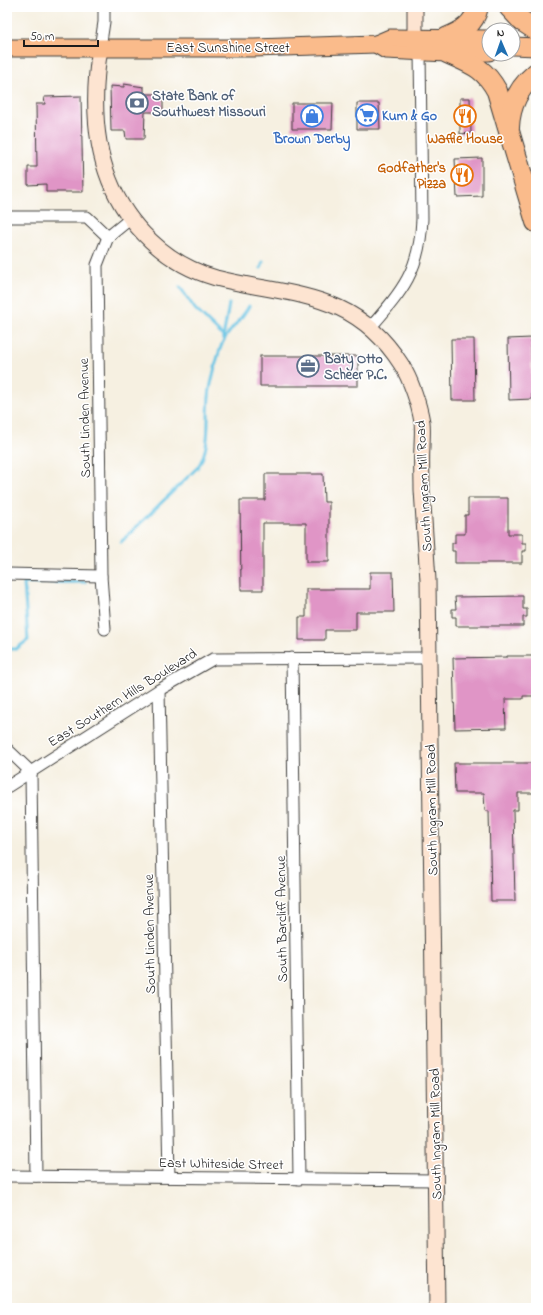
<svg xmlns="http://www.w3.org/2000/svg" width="543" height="1315" font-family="'Indie Flower',sans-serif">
<rect width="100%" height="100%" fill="#fff"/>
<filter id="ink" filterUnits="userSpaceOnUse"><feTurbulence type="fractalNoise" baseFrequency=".025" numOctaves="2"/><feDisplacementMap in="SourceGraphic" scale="8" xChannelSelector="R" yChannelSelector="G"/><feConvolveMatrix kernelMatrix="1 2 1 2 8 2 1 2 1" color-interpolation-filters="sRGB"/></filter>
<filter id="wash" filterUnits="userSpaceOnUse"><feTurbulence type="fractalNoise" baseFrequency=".012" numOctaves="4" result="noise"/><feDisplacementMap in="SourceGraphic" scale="16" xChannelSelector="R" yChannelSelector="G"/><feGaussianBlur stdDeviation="0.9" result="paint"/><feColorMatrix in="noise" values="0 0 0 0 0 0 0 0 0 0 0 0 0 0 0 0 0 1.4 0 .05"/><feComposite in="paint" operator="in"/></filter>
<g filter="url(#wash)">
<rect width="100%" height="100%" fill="#f6f0e1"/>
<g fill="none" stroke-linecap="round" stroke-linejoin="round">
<!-- stream -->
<g stroke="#65c3e3" stroke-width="3">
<path d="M261,268l2,-6"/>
<path d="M180,287l15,22 29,28"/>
<path d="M223,338l6,-34"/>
<path d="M121,542l77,-75c16,-26 6,-54 13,-83 3,-12 7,-34 13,-44 7,-12 18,-21 25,-34"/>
<path d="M7,649h9l12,-9 -4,-57 61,-1"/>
</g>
</g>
<g id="blocks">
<!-- building -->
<g fill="#e095c6">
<path d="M124,84l20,3v7h19v18h-18l-1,27h-18l-1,-8h-14l-1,-45 14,1z"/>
<path d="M81,96l2,96h-37v-8l-18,1v-18h9l-1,-63h9l-1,-7z"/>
<path d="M460,98h10l1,35 -11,1z"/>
<path d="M292,103h41l-1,26h-40z"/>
<path d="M357,103h22l1,26h-23z"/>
<path d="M482,158v38l-25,1 -2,-38z"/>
<path d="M531,338l1,61 -23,1 -1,-61z"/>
<path d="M451,339h23l1,61h-23z"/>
<rect x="260" y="356" width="98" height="30"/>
<path d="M265,474h58l1,28h5v60h-23v-39h-43v67h-22l-1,-90h25z"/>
<path d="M468,498h40v36h14v9h4v8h-4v12h-67v-12h-3v-8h3v-9h10v-19h3z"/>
<path d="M370,572h23l1,40h-38v18h-31v10h-26v-23h7v-28h64z"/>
<path d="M523,596v13h4v8h-4v9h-67v-9h-4v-8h4l-1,-12z"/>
<path d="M507,656h29v40h-13v3h-18l1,29 -51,1 -2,-71 54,-1z"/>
<path d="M454,763h82v30h-18v17h-5l2,91h-24l-2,-90h-4l-1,-18h-29z"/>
</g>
</g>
</g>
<g filter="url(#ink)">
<use href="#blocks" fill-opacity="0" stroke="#3d3c3a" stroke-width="1"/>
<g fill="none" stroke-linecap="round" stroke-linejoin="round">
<!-- street casing -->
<g stroke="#3d3c3a" stroke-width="13">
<g id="street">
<path d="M100,48l4,-26v-15"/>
<path d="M7,217h80l21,20"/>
<path d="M370,328c32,-37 50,-57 52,-109l-2,-167"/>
<path d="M7,574l94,2"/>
<path d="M105,629l-4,-53 -4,-311 11,-28 22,-18"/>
<path d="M292,658l7,521"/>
<path d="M159,690l10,487"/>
<path d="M7,749l24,23 5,404"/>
<path d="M7,787l152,-97 54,-31 216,-1"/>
<path d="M7,1176l428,4"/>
</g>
</g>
<!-- secondary casing -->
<g stroke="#3d3c3a" stroke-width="17">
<g id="secondary">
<path d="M415,7v31"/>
<path d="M100,48c-11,70 -4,142 51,193 18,17 40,30 65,37 75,19 137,11 185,86 10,16 18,40 21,58 1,8 0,17 0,25 -1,14 0,29 0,43 2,30 4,60 6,90l9,728"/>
</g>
</g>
<!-- primary casing -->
<g stroke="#3d3c3a" stroke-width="19">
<g id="primary">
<path d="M376,44l10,6 61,3 42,-1"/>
<path d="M513,46l23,1"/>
<path d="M7,48h247l122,-4 14,-6 99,1"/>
</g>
</g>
<!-- highway casing -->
<g stroke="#3d3c3a" stroke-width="22">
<g id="highway">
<path d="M509,7l13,14 14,9"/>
<path d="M446,38c15,-6 28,-13 32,-31"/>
<path d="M447,53c24,11 37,14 50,38l39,131"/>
<path d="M509,127c1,-21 10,-40 27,-54"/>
</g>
</g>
<!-- street -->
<use href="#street" stroke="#fff" stroke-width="11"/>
<!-- secondary -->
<use href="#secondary" stroke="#fde4d1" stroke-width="15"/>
<!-- primary -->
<use href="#primary" stroke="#fabb8b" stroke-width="17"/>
<!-- highway -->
<use href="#highway" stroke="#fabb8b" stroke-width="20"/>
</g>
</g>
<!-- icons -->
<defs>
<g id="bank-ring" transform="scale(1.15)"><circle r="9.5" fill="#fff" stroke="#5c6f8a" stroke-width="1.5"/><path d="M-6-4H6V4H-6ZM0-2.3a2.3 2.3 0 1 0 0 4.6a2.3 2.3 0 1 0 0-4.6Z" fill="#5c6f8a"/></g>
<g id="supermarket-ring" transform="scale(1.15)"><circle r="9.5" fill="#fff" stroke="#3f7fe0" stroke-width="1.5"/><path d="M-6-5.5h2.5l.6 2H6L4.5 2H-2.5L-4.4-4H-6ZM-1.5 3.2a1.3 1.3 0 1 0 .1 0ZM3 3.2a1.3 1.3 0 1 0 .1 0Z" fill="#3f7fe0"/></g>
<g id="shop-ring" transform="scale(1.15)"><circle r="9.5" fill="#fff" stroke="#3f7fe0" stroke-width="1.5"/><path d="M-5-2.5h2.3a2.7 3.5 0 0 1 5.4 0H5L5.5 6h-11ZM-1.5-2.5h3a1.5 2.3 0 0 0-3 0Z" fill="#3f7fe0"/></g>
<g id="restaurant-ring" transform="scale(1.15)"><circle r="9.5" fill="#fff" stroke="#e8710a" stroke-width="1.5"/><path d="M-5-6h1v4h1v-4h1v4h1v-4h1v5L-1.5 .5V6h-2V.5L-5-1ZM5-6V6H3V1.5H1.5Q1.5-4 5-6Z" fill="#e8710a"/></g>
<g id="office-ring" transform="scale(1.15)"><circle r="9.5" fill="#fff" stroke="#5c6f8a" stroke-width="1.5"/><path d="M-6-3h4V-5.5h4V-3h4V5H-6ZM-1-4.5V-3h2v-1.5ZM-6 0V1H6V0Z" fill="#5c6f8a"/></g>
</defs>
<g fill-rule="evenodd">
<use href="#bank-ring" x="137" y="103"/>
<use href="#supermarket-ring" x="367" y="115"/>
<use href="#shop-ring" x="312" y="116"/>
<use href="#restaurant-ring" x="465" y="116"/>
<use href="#restaurant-ring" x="462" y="175"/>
<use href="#office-ring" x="308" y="366"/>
</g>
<g text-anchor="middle" stroke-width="3" stroke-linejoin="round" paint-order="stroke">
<!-- street labels -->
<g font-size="14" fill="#1c1c1c" stroke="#fff">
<text x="228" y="52">East Sunshine Street</text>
<text transform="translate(84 418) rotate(-91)" y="5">South Linden Avenue</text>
<text transform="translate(423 486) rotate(-93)" y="5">South Ingram Mill Road</text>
<text transform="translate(122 697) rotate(-32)" y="5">East Southern Hills Boulevard</text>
<text transform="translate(431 810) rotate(-91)" y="5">South Ingram Mill Road</text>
<text transform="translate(281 919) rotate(-91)" y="5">South Barcliff Avenue</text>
<text transform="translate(149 934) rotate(-91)" y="5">South Linden Avenue</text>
<text transform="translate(435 1134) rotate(-91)" y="5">South Ingram Mill Road</text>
<text transform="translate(221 1163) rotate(1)" y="5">East Whiteside Street</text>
</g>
<!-- service labels -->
<g font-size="14" font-weight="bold" fill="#4e5e75" stroke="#fff" text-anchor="start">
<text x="152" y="100">State Bank of<tspan x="152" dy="16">Southwest Missouri</tspan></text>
<text x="324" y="363">Baty Otto<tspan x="324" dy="16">Scheer P.C.</tspan></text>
</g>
<!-- shop labels -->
<g font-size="14" font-weight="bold" fill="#366cbe" stroke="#fff" text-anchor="start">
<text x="382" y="120">Kum &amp; Go</text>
<text x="312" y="143" text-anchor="middle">Brown Derby</text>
</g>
<!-- food labels -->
<g font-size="14" font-weight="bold" fill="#c56008" stroke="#fff">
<text x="465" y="143">Waffle House</text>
<text x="446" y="172" text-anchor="end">Godfather's<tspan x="446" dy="16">Pizza</tspan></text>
</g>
</g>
<!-- margin -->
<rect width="543" height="1315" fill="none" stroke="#fff" stroke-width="24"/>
<!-- north arrow -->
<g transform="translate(501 42) rotate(358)"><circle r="19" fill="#ffffff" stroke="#a4a4a4"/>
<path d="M0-3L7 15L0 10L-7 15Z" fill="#1f6fb2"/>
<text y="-6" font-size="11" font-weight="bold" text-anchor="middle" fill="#1c1c1c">N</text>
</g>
<!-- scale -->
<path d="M24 40v6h74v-6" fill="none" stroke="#1c1c1c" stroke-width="2"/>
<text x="30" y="40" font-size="12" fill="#1c1c1c" stroke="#ffffff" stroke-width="3" paint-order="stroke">50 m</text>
</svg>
